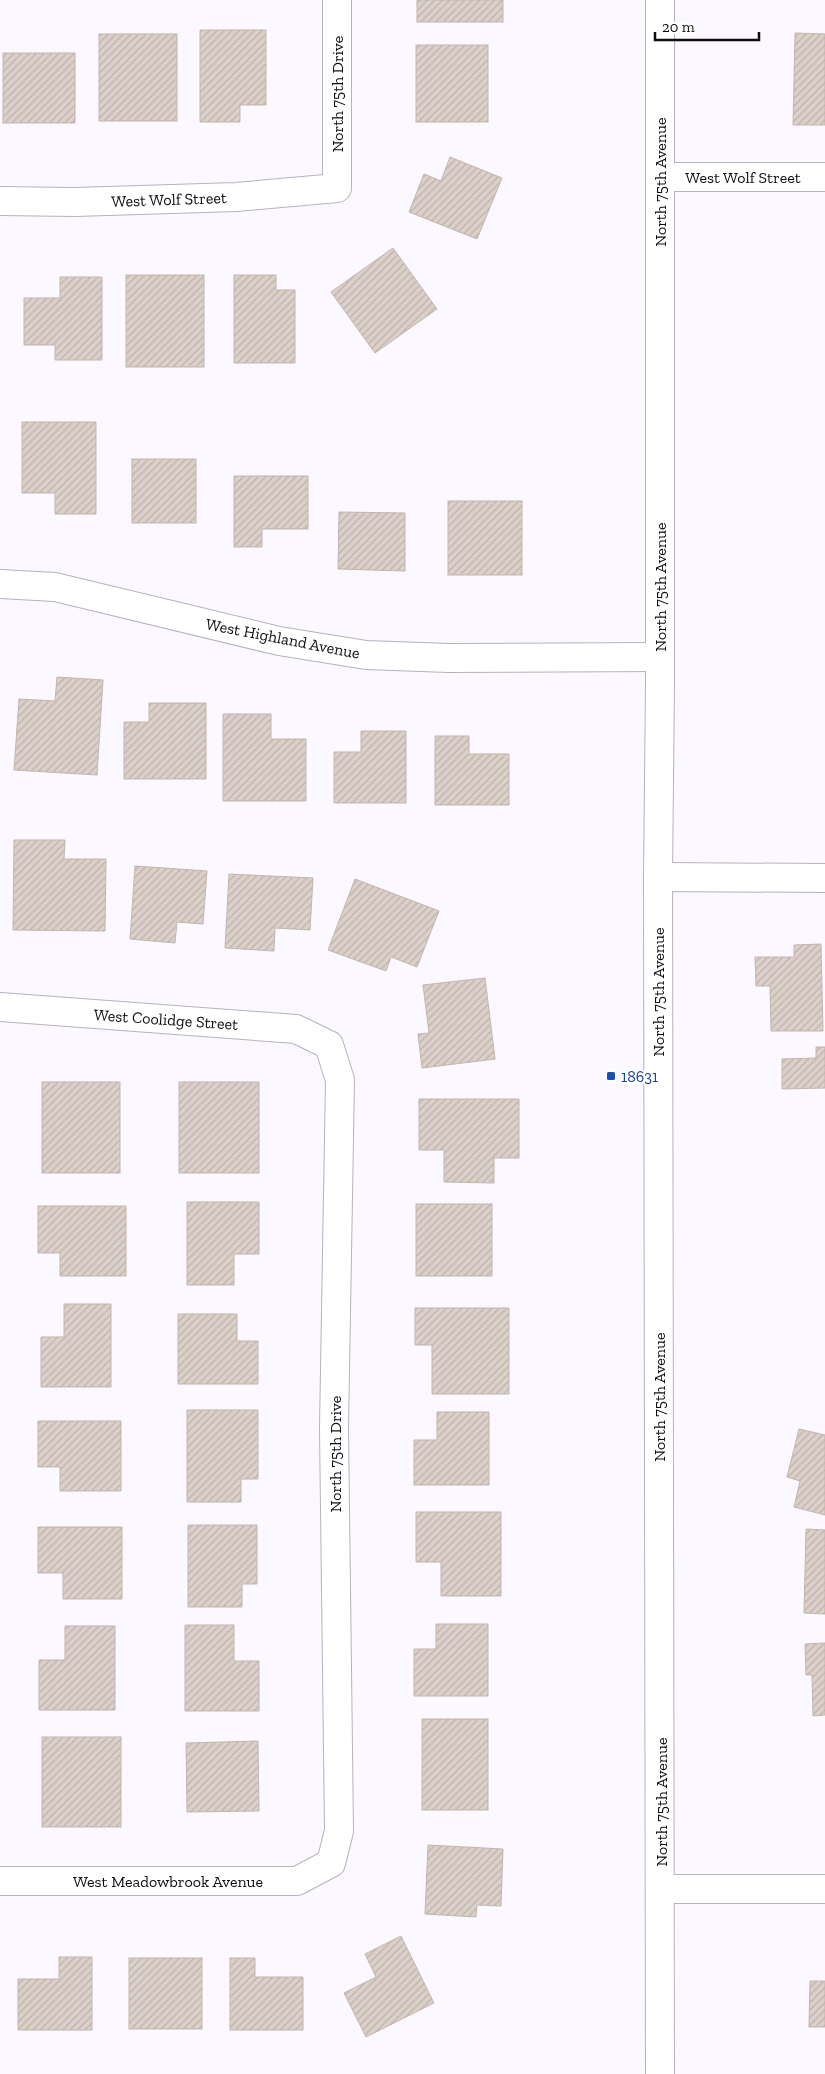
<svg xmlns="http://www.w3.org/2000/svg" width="825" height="2074" font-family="'Zilla Slab',serif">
<defs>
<pattern id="building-hatch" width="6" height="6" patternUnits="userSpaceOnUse" patternTransform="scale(1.25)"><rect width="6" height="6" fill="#dcd0c9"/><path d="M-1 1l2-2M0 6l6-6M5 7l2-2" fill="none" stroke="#bcb1ac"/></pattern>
</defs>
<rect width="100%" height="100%" fill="#fbf8ff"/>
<!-- building -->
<g fill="url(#building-hatch)" stroke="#c2b5af">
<rect x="417" y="0" width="86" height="22"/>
<path d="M200,30h66v75h-26v17h-40z"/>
<path d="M795,33l30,1v91h-32z"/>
<rect x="99" y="34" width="78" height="87"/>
<rect x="416" y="45" width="72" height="77"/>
<rect x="3" y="53" width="72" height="70"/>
<path d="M450,157l52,21 -25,61 -68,-27 15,-38 17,7z"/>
<path d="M393,248l44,61 -62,44 -44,-61z"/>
<rect x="126" y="275" width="78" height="92"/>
<path d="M234,275h42v15h19v73h-61z"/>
<path d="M60,277h42v83h-47v-15h-31v-47h36z"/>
<path d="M22,422h74v92h-41v-21h-33z"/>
<rect x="132" y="459" width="64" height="64"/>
<path d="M234,476h74v53h-46v18h-28z"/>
<rect x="448" y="501" width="74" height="74"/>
<path d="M339,512l66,1v58l-67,-2z"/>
<path d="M57,677l46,3 -6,95 -83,-5 5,-71 36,2z"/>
<path d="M149,703h57v76h-82v-57h25z"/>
<path d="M223,714h48v25h35v62h-83z"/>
<path d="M361,731h45v72h-72v-51h27z"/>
<path d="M435,736h34v18h40v51h-74z"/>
<path d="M14,840h51l-1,19h42l-1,72 -92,-1z"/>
<path d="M135,866l72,5 -4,53 -26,-2 -2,21 -45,-4z"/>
<path d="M229,874l84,4 -3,52 -35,-2 -1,23 -49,-3z"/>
<path d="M355,879l84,32 -22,56 -26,-10 -5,14 -58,-21z"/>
<path d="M821,944l2,87h-52l-1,-45h-14l-1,-29h39v-12z"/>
<path d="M485,978l10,81 -73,9 -4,-34 11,-1 -6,-48z"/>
<path d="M816,1047h9v41l-43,1v-30l34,-1z"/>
<rect x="42" y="1082" width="78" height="91"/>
<rect x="179" y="1082" width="80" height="91"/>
<path d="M419,1099h100v59h-25v25l-50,-1v-32h-25z"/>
<path d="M187,1202h72v52h-25v31h-47z"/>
<rect x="416" y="1204" width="76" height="72"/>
<path d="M38,1206h88v70h-66v-23h-22z"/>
<path d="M64,1304h47v83h-70v-50h23z"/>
<path d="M415,1308h94v86h-77v-49h-17z"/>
<path d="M178,1314h59v27h21v43h-80z"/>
<path d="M187,1410h71v69h-17v23h-54z"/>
<path d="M437,1412h52v73h-75v-45h23z"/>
<path d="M38,1421h83v70h-61v-24h-22z"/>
<path d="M799,1429l26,6v80l-31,-8 6,-26 -13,-4z"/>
<path d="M416,1512h85v84h-60v-34h-25z"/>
<path d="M188,1525h69v59h-15v23h-54z"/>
<path d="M38,1527h84v72h-59v-26h-25z"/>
<path d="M806,1529l19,1v84l-21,-1z"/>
<path d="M436,1624h52v72h-74v-47h22z"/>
<path d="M185,1625h49v36h25v50h-74z"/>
<path d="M65,1626h50v84h-76v-50h26z"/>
<path d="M825,1643v72l-12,1 -1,-41h-6l-1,-31z"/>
<rect x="422" y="1719" width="66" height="91"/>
<rect x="42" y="1737" width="79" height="90"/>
<path d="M258,1741l1,70 -72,1 -1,-69z"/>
<path d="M428,1845l75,4 -2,57 -24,-1 -1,12 -51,-3z"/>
<path d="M401,1936l33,67 -68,34 -22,-44 32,-16 -11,-23z"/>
<path d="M59,1957h33v73h-74v-51h41z"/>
<rect x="129" y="1958" width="73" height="71"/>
<path d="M230,1958h25v19h48v53h-73z"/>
<path d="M810,1981h15v46h-16z"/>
</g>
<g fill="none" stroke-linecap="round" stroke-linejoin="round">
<!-- minor casing -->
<g stroke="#b7b2bd" stroke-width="30">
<g id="minor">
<path d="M660,177h165"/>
<path d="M0,201l75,1 161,-5 101,-9v-188"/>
<path d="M0,584l55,3 224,54 87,14 83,3 211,-1"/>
<path d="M658,877l167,1"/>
<path d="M0,1007l296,22 33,16 11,35 -6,348 5,403 -8,32 -34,18h-297"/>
<path d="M661,1889h164"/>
</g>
</g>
<!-- secondary casing -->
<g stroke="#b7b2bd" stroke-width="30">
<path id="secondary" d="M660,0v685l-2,192 2,1197"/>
</g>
<!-- minor -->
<use href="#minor" stroke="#fff" stroke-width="28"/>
<!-- secondary -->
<use href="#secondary" stroke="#fff" stroke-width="28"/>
</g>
<!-- markers -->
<rect fill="#1a4fb4" stroke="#fff" stroke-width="2" x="606" y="1071" width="10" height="10" rx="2.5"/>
<g text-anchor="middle" stroke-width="4" stroke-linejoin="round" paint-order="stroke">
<!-- street labels -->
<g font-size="16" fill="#0e0c10" stroke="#fff">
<text transform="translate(337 94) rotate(-90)" y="6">North 75th Drive</text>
<text x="743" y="183">West Wolf Street</text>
<text transform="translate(660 182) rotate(-90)" y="6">North 75th Avenue</text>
<text transform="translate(169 199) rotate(-2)" y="6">West Wolf Street</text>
<text transform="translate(660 587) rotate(-90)" y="6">North 75th Avenue</text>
<text transform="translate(283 638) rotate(11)" y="6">West Highland Avenue</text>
<text transform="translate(658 992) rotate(-90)" y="6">North 75th Avenue</text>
<text transform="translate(166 1019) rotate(4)" y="6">West Coolidge Street</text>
<text transform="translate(659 1397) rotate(-90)" y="6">North 75th Avenue</text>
<text transform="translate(335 1454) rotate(-90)" y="6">North 75th Drive</text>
<text transform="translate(661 1802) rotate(-90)" y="6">North 75th Avenue</text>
<text x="168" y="1887">West Meadowbrook Avenue</text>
</g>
<!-- transit labels -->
<g font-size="16" fill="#164399" stroke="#fff" text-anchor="start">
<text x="621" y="1082">18631</text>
</g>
</g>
<!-- scale -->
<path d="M655 32v8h104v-8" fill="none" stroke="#0e0c10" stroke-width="2.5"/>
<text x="662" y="32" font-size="15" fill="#0e0c10" stroke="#ffffff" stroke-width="4" paint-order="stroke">20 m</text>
</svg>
